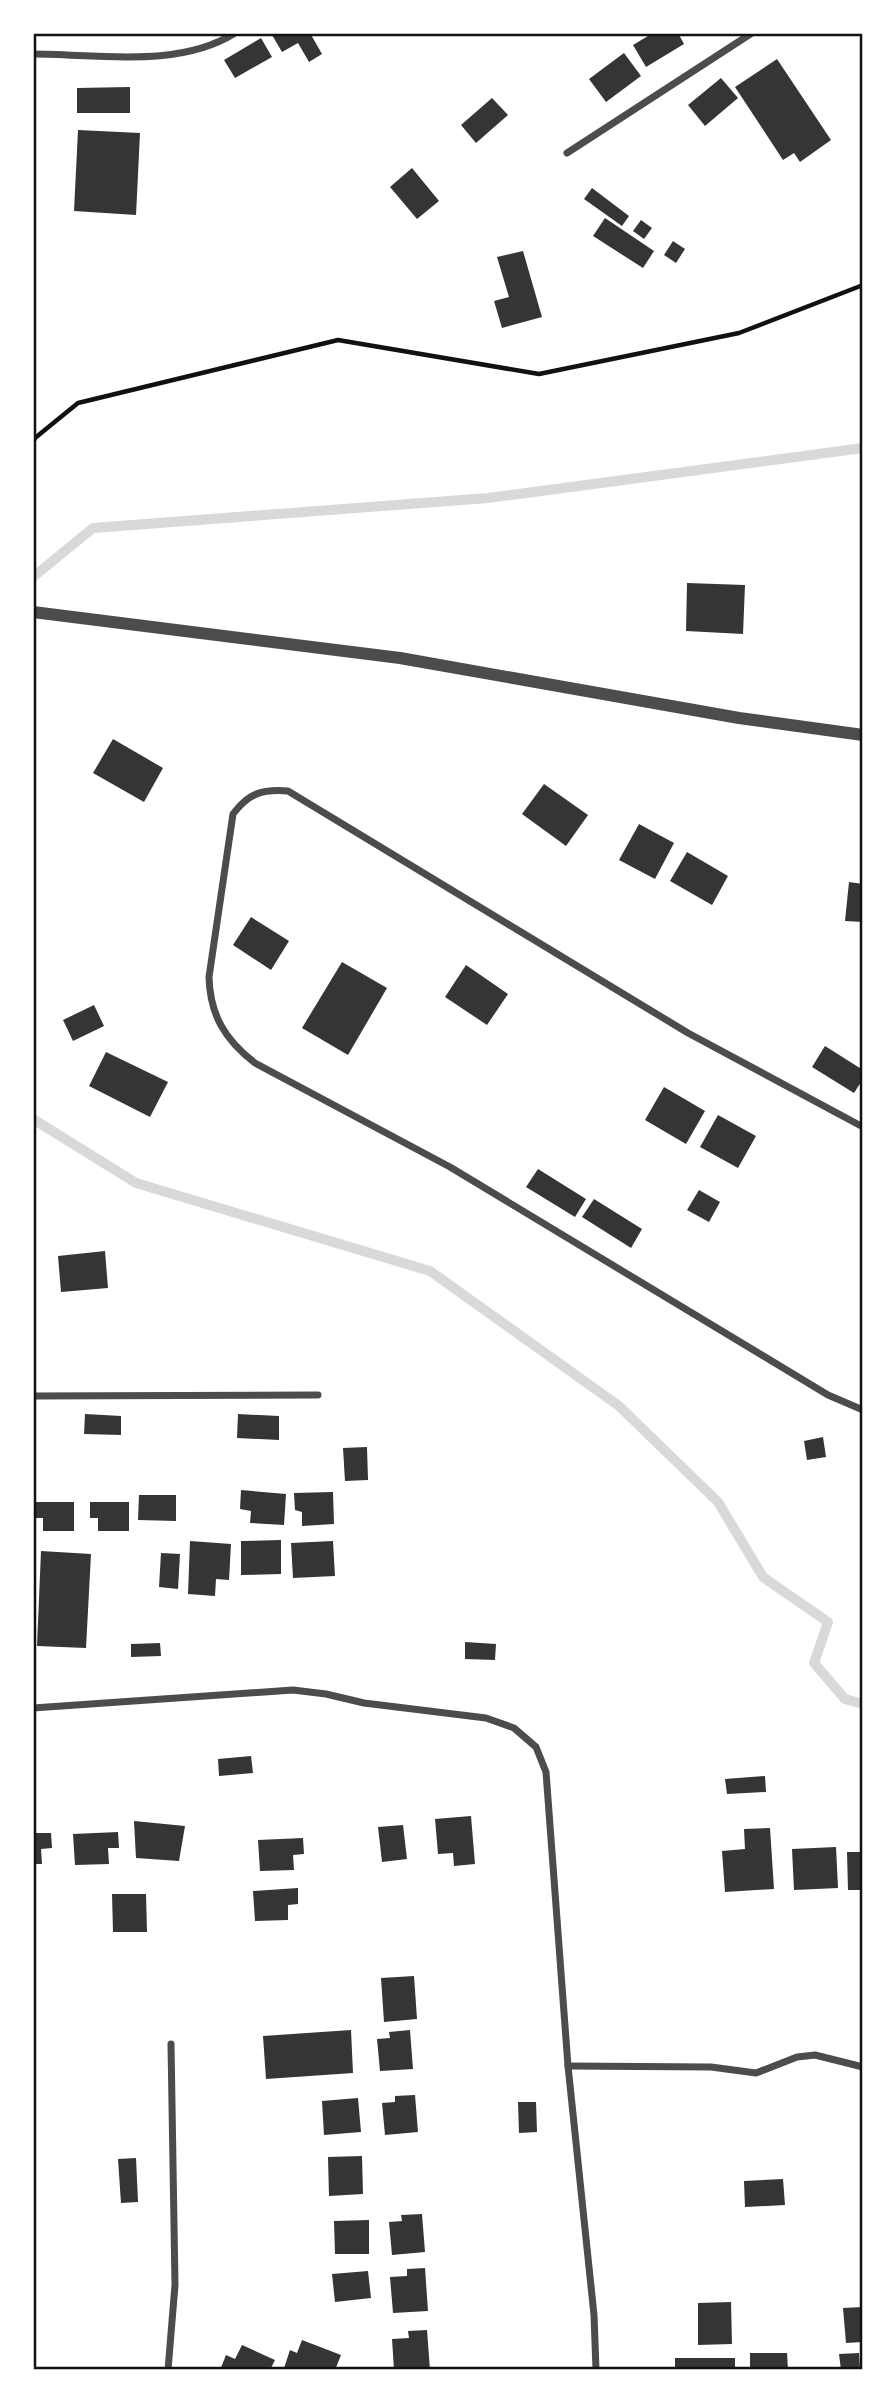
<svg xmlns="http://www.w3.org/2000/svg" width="896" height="2403" font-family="'Archivo Narrow',sans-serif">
<rect width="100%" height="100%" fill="#fff"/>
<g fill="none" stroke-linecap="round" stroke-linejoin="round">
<!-- stream -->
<g stroke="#d9d9d9" stroke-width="10">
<path d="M33,577l60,-49 395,-30 375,-50"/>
<path d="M33,1119l103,64 294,88 189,135 99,96 45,75 65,45 -14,41 31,36 18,5"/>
</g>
</g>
<!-- building -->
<g fill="#353535">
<path d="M275,33h35l12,21 -13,8 -11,-19 -16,9 -10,-17z"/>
<path d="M653,33h25l6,11 -38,23 -13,-22z"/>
<path d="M261,38l11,19 -37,21 -11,-18z"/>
<path d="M624,53l17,23 -35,26 -17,-23z"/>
<path d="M777,59l54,81 -31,22 -6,-9 -11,7 -48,-73z"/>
<path d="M721,78l17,20 -33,28 -17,-21z"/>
<path d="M130,87v26h-53v-25z"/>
<path d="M492,98l16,17 -32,28 -15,-18z"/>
<path d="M78,130l62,3 -4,82 -62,-4z"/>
<path d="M412,168l27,33 -22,18 -27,-32z"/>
<path d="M592,188l37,28 -7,10 -38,-27z"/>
<path d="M605,218l49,33 -11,17 -50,-32z"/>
<path d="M641,220l11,8 -8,11 -11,-8z"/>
<path d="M673,241l12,8 -9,14 -12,-8z"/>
<path d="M523,251l19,66 -40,11 -8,-27 15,-4 -12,-40z"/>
<path d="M687,583l58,2 -2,49 -57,-3z"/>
<path d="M113,739l50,29 -19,34 -51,-29z"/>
<path d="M544,784l44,31 -22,31 -44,-32z"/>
<path d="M639,824l35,19 -19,36 -36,-19z"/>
<path d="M687,852l41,24 -16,29 -42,-24z"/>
<path d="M849,882l14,2v38l-18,-1z"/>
<path d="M251,917l38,24 -18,29 -38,-25z"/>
<path d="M342,962l45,26 -39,67 -46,-27z"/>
<path d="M466,965l42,29 -21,31 -42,-28z"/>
<path d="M94,1005l10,21 -31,15 -10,-21z"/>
<path d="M825,1046l38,24v9l-9,14 -42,-26z"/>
<path d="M106,1052l62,30 -18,35 -61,-31z"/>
<path d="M664,1087l41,24 -19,33 -41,-24z"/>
<path d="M718,1115l38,21 -18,32 -38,-21z"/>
<path d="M538,1169l48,30 -11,18 -49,-30z"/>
<path d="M699,1190l21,12 -11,20 -22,-12z"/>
<path d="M594,1199l48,30 -11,19 -49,-31z"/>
<path d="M105,1251l3,37 -47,4 -3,-36z"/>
<path d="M85,1414l36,2v19l-37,-1z"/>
<path d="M238,1414l41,2v24l-42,-2z"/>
<path d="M823,1437l3,20 -19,3 -3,-19z"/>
<path d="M367,1447l1,33 -23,1 -2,-33z"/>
<path d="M241,1490l45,4 -2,31 -34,-2 1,-12 -11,-2z"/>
<path d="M333,1492l1,32 -32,2v-14l-7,-2 -1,-17z"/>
<path d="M139,1495h37v26l-38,-1z"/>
<path d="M34,1502h40v29h-31v-13h-8z"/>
<path d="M90,1502h39v29h-31v-13h-8z"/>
<path d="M281,1540v34l-40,1v-34z"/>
<path d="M190,1541l41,3 -2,36 -13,-1 -1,17 -27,-2z"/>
<path d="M333,1541l2,35 -42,2 -2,-35z"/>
<path d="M41,1551l50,3 -5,94 -49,-2z"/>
<path d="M161,1553l19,1 -2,35 -19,-2z"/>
<path d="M465,1642l31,2 -1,16 -30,-1z"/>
<path d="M160,1643l1,13 -30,1v-13z"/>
<path d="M251,1756l2,17 -34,3 -1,-17z"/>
<path d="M765,1776l1,16 -39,2 -2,-15z"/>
<path d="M471,1816l4,48 -21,2 -1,-13 -15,1 -3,-35z"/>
<path d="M134,1821l51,5 -6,35 -43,-3z"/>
<path d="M403,1825l4,34 -25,3 -4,-35z"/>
<path d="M770,1828l4,61 -49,3 -3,-41 23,-2 -1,-20z"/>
<path d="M118,1832l1,16h-11l1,16 -34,1 -2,-31z"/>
<path d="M33,1833h18l1,15 -11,1 1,15h-9z"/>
<path d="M303,1838l1,16 -11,1 1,15 -34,1 -2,-31z"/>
<path d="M836,1847l2,41 -44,2 -2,-41z"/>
<path d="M847,1852h16v38h-15z"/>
<path d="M298,1888v16l-10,1v15l-33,1 -2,-30z"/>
<path d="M112,1894h34l1,38h-34z"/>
<path d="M414,1976l3,43 -33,3 -3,-44z"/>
<path d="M351,2030l2,43 -87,6 -3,-43z"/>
<path d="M410,2030l3,39 -33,2 -3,-32 13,-1 -1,-6z"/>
<path d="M415,2095l3,37 -33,3 -3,-32 13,-1v-6z"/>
<path d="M358,2098l3,34 -37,3 -2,-34z"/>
<path d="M518,2102h18l1,30 -18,1z"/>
<path d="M362,2156l1,38 -34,2 -1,-39z"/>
<path d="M136,2158l2,44 -17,1 -3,-44z"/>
<path d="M783,2179l2,26 -40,2 -1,-26z"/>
<path d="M422,2214l3,38 -33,3 -3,-33 13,-1 -1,-6z"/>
<path d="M369,2220v34h-34l-1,-33z"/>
<path d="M425,2268l3,43 -35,2 -3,-36 17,-1v-7z"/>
<path d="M368,2271l3,27 -36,4 -3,-28z"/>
<path d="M731,2302l1,42 -34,1v-42z"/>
<path d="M863,2307v35l-17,1 -3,-35z"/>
<path d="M427,2330l3,40h-36l-2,-31 17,-1 -1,-7z"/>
<path d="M302,2340l39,15 -6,15 -51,-2 6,-18 7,3z"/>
<path d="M242,2345l33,15 -5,10h-50l6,-15 9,4z"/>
<path d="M750,2353h37l1,17h-38z"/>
<path d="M859,2353l1,17h-19l-2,-16z"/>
<rect x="675" y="2358" width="60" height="12"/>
</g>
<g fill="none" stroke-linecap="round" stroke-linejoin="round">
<!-- path -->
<path stroke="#111" stroke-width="4.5" d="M33,443l2,-5 43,-35 260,-63 201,34 200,-41 124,-48"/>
<!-- minor -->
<g stroke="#4c4c4c" stroke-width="7">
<path d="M33,54c64,0 145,15 202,-21"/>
<path d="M567,153l185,-120"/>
<path d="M863,1127l-175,-94 -400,-242c-26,-2 -39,2 -55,23l-24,163c1,38 16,63 46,86l195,104 378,228 35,15"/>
<path d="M33,1396l285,-1"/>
<path d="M33,1708l260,-18 33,4 38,9 122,15 28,10 22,19 10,25 22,294 26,249 2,55"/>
<path d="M568,2066l143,1 45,6 41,-16 18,-2 48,12"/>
<path d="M168,2370l7,-85 -4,-241"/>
</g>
<!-- tertiary -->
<path stroke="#4c4c4c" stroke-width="12" d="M33,612l367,46 339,60 124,17"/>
</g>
<!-- border -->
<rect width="896" height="2403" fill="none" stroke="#ffffff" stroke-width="70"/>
<rect x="35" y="35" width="826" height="2333" fill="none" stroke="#111" stroke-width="2.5"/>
</svg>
